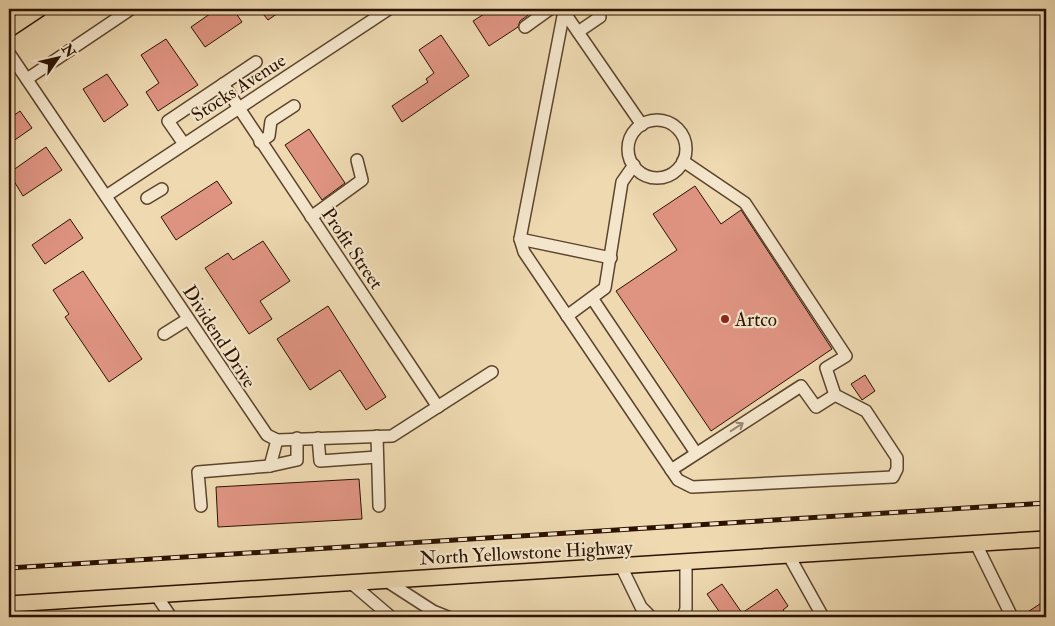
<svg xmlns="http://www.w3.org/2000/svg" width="1055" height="626" font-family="'IM FELL Double Pica',serif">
<rect width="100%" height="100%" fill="#eed9b1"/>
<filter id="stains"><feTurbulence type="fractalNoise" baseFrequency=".004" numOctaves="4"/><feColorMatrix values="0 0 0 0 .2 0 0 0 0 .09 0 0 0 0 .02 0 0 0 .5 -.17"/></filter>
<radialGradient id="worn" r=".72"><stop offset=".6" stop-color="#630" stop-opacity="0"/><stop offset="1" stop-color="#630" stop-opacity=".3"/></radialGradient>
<!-- building -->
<g fill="#df9482" stroke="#2b1200">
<path d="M217,9h16l9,13 -37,25 -14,-20z"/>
<path d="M259,9h25l-16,11z"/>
<path d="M492,9h36l3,4 -11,8 -2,6 -29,19 -16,-25z"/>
<path d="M441,35l28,41 -67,46 -10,-16 36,-24 -2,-3 8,-6 -15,-23z"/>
<path d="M166,39l32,46 -40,26 -12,-19 13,-9 -18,-28z"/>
<path d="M107,74l21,31 -24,17 -21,-33z"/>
<path d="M20,111l12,17 -23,16v-25z"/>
<path d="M309,129l36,54 -23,17 -37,-55z"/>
<path d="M46,147l16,23 -39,26 -14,-23z"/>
<path d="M217,181l15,22 -56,37 -15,-23z"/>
<path d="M695,186l26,38 20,-14 91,139 -121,82 -95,-140 61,-41 -24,-36z"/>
<path d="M70,219l13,19 -38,26 -13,-19z"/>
<path d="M263,241l27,40 -30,20 12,18 -23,15 -44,-66 23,-15 5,7z"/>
<path d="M83,271l59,88 -33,23 -44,-65 4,-3 -16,-24z"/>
<path d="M328,306l58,91 -20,13 -26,-40 -30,20 -33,-51z"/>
<path d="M865,375l10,16 -13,9 -11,-16z"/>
<path d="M359,479l3,40 -144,8 -2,-40z"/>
<path d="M722,584l20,29 35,-24 11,17 -5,4 6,7h-66l-16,-23z"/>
<path d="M1046,600v17h-26z"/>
</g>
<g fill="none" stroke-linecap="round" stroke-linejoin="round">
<!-- minor casing -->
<g stroke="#5c442c" stroke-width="14">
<g id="minor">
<path d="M562,9l80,116"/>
<path d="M564,11l-44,228 4,13 154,228 14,7 201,-10 4,-8v-11l-31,-47 -31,-16 -9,-27 20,-12 -101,-153 -62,-42"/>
<path d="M525,27l25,-18"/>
<path d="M578,32l22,-15 -5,-8"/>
<path d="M9,53l258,382 10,5 115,-4 100,-64"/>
<path d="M27,79l104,-70"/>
<path d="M223,84l215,323"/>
<circle cx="657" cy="149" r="29"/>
<path d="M260,142l9,-6 2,-15 23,-15"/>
<path d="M184,144l-16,-23 88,-59"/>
<path d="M106,196l283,-187"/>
<path d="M147,198l15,-9"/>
<path d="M311,217l51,-37 -5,-20"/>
<path d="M520,239l91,19"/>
<path d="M592,298l104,155"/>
<path d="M567,316l38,-28 17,-106 12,-17"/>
<path d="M164,334l24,-15"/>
<path d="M377,436l2,70"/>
<path d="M318,438l2,23 57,-4"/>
<path d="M270,466l7,-26"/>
<path d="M671,470l130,-84 15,21 19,-12"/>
<path d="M201,506l-3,-34 72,-6 27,-6v-22"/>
<path d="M976,544l36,73"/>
<path d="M789,556l34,61"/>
<path d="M621,566l20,41 10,10"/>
<path d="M385,580l48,31 15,6"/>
<path d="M350,582l41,35"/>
<path d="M156,595l15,22"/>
<path d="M683,617l3,-8v-46"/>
</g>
</g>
<!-- major casing -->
<g stroke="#2b1200" stroke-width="18">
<g id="major">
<path d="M9,29l30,-20"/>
<path d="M9,604l1037,-65"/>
</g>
</g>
<!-- minor -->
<use href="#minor" stroke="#f4e6cc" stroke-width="11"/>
<!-- major -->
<use href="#major" stroke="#eed9b1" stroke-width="15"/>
<!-- rail casing -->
<g stroke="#2b1200" stroke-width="5">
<path id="rail" d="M9,568l1037,-65"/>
</g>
<!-- rail -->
<use href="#rail" stroke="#f4e6cc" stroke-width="3" stroke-dasharray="9" stroke-linecap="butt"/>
</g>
<!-- one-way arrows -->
<defs><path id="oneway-shaft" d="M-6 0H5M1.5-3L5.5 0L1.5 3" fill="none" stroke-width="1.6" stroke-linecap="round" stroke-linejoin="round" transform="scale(1.25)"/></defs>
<use stroke="#9a8770" href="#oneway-shaft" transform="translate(737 427) rotate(-33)"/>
<!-- markers -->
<circle fill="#8f2418" stroke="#f4e6cc" stroke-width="2" cx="725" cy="319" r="5"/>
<g text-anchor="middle" stroke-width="4.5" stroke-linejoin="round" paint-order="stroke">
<!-- street labels -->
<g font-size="19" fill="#2b1200" stroke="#f4e6cc">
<text transform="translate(238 87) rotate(-33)" y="7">Stocks Avenue</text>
<text transform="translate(353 248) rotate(56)" y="7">Profit Street</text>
<text transform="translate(220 336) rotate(57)" y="7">Dividend Drive</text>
<text transform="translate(526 552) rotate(-3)" y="7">North Yellowstone Highway</text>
</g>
<!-- poi labels -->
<g font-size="19" fill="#2b1200" stroke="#f4e6cc" text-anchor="start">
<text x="735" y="326">Artco</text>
</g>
</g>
<!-- margin -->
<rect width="1055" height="626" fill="none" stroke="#eed9b1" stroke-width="30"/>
<rect x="10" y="10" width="1035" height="606" fill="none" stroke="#2b1200" stroke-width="2.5"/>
<rect x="15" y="15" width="1025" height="596" fill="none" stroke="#2b1200"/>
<!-- north arrow -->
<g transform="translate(58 58) rotate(56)" stroke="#f4e6cc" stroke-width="4" paint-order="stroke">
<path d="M0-4L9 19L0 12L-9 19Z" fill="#2b1200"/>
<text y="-8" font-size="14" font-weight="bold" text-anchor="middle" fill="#2b1200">N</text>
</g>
<rect width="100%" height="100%" filter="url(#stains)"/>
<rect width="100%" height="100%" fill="url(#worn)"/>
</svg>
